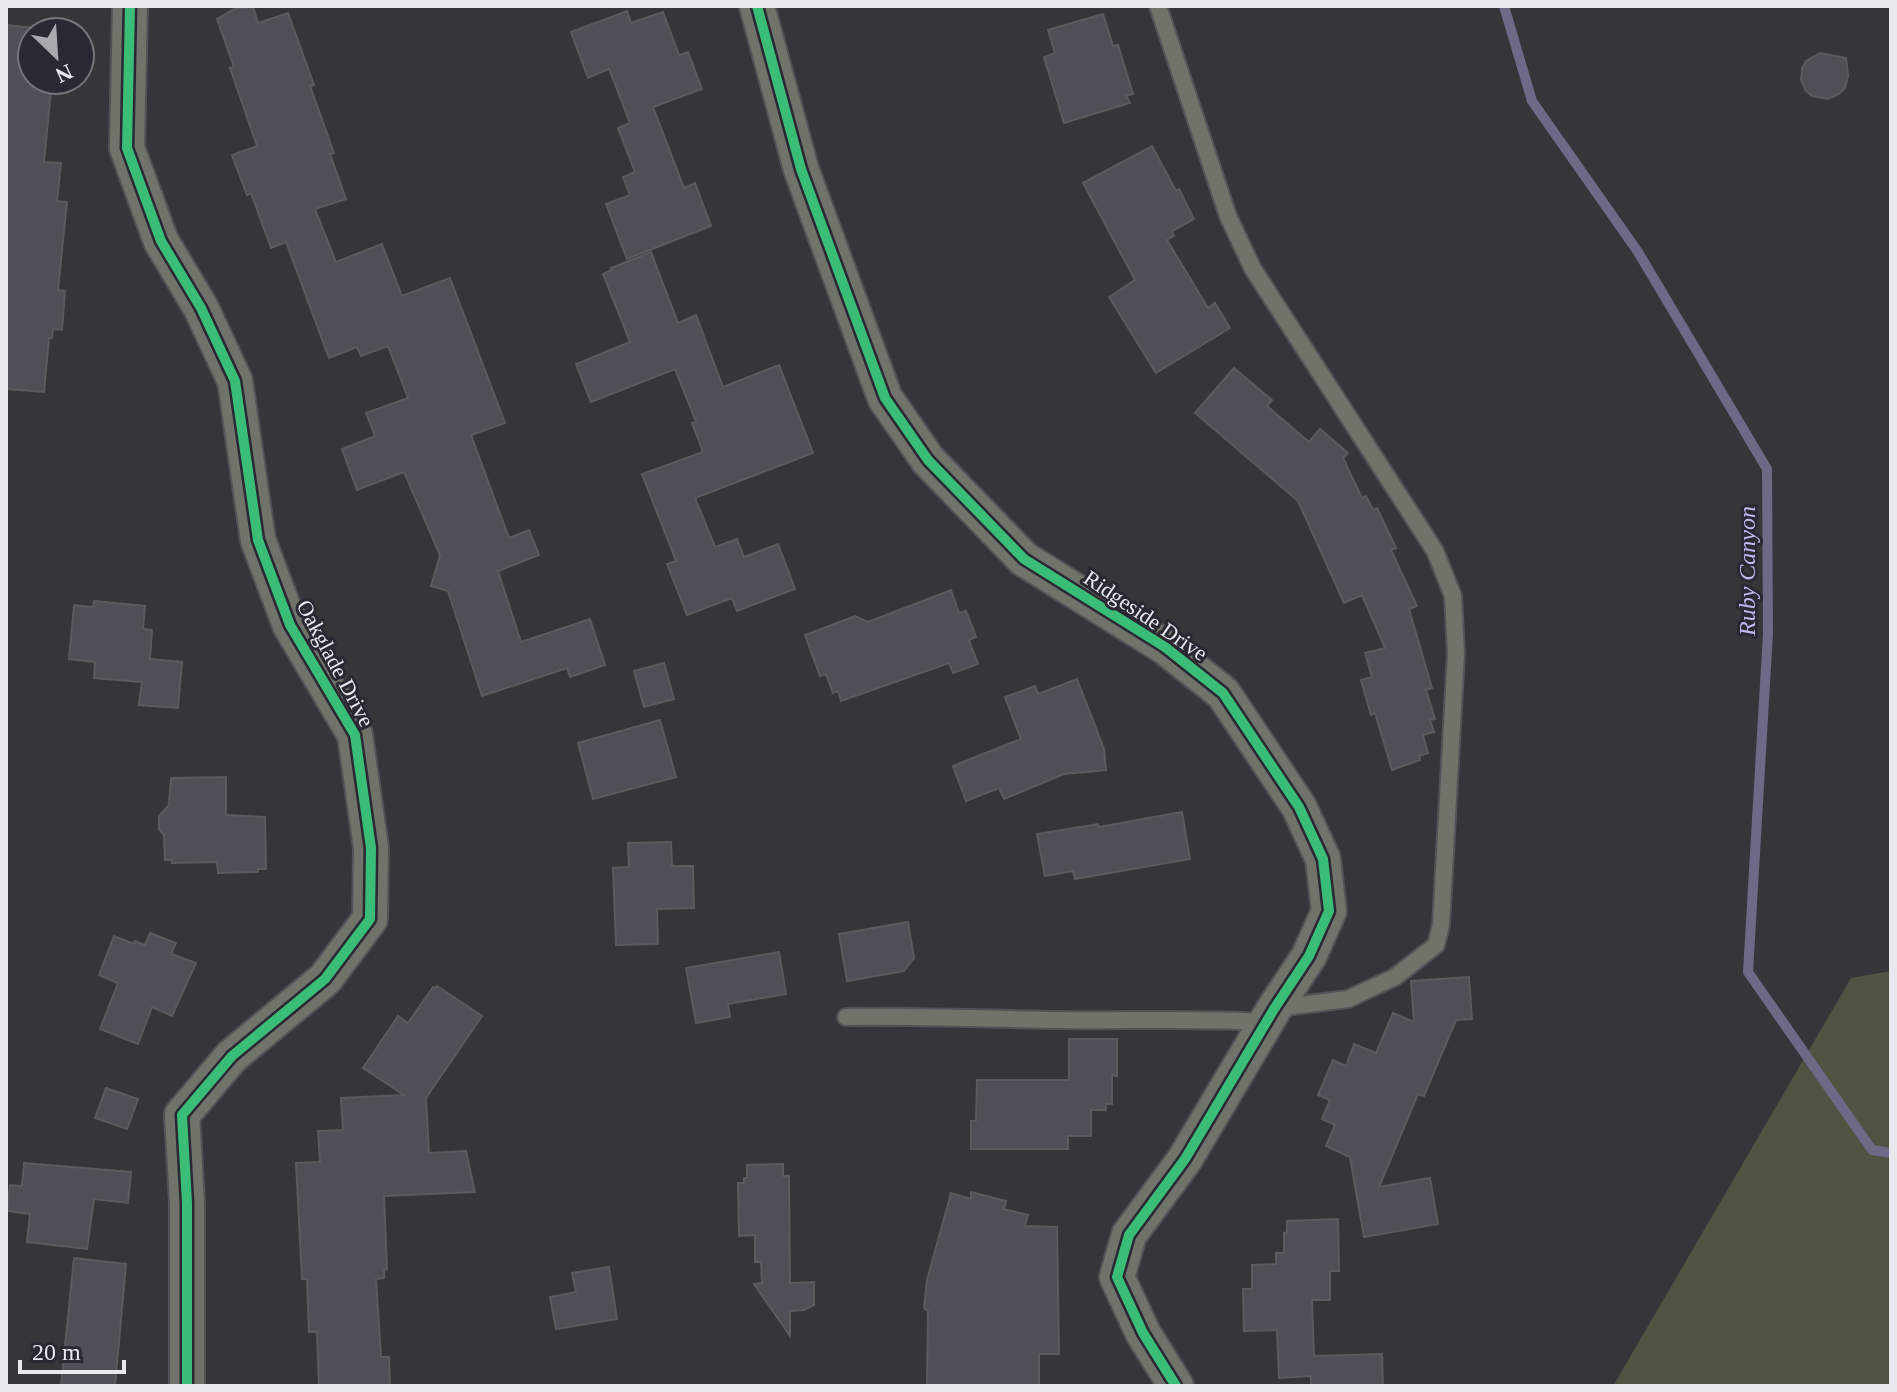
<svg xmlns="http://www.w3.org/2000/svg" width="1897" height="1392" font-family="'Times New Roman',serif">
<rect width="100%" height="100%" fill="#35353a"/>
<!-- green -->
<path fill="#4e5441" d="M1891,971v415h-278l238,-408z"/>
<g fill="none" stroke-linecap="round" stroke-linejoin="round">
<!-- stream -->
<path stroke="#6d6986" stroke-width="10" d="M1504,6l28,95 106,151 129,217 1,164 -20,339 124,178 19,3"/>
</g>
<!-- building -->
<g fill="#504f57" stroke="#5a5a5f" stroke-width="2">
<path d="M253,7l5,16 30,-10 26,72 -4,1 24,67 -4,1 16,45 -31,10 21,53 46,-18 20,52 48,-18 55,145 -34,12 38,103 20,-8 10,25 -41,16 23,71 69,-23 15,46 -35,12 -3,-9 -85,28 -34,-105 -17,-5 9,-31 -36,-83 -47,18 -15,-41 33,-13 -9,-23 42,-15 -20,-52 -27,10 -4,-9 -28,11 -43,-116 -15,6 -20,-55 -4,2 -15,-40 25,-9 -27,-78 4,-1 -17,-48 17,-10z"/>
<path d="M627,11l4,12 32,-11 16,43 9,-3 14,37 -49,18 31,81 11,-5 16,43 -84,33 -21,-55 24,-9 -7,-18 12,-5 -17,-44 12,-5 -21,-54 -21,9 -17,-46z"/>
<path d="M1103,14l10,32 5,-1 15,49 -7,2 4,7 -66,20 -20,-66 11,-4 -7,-23z"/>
<path d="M6,25l38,4v3h-12v48h20l-8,82 17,1 -4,38 10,1 -9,88 7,1 -3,39 -9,-1 -1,9h-3l-5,54 -38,-3z"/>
<path d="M1820,53l26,5 2,18 -3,12 -6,6 -11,5 -16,-3 -6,-5 -5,-11 1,-12 4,-7z"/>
<path d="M1152,146l24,45 3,-2 15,30 -22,12 2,5 -7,4 41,68 7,-5 15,25 -74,45 -47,-76 26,-17 -52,-97z"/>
<path d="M651,252l27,71 18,-8 27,72 56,-22 34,88 -118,45 20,49 22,-8 7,18 34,-13 17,45 -58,22 -5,-13 -45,17 -20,-51 9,-3 -34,-87 61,-22 -11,-29 4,-1 -21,-53 -84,33 -15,-38 54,-22 -27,-68 9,-4 -1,-2z"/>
<path d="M1234,368l38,32 -5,6 42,36 11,-13 28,24 -5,5 19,40 4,-2 7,14 4,-2 19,40 -5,2 26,56 -8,3 23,79 -6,2 9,29 -5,1 4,12 -11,3 5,18 -9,3 1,4 -28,10 -17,-57 -4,2 -10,-35 11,-3 -7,-24 20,-5 -23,-53 -18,8 -46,-102 -103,-88z"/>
<path d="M951,590l8,23 7,-2 10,26 -7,3 9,24 -25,9 -4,-10 -108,38 -3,-10 -5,2 -7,-19 -6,2 -15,-41 50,-19 13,6z"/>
<path d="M94,601l51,5 -2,23 9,1 -2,29 32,3 -4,46 -39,-3 3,-23 -48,-4 1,-16 -26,-3 5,-54 19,2z"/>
<path d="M664,663l10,36 -30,8 -10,-36z"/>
<path d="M1077,679l27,70 2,21 -42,4 -60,25 -5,-11 -33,13 -13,-35 68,-27 -16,-42 30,-11 3,8z"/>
<path d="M660,720l16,57 -83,22 -15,-56z"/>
<path d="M226,777v38l39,2 1,52h-8v3l-40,1 -1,-11 -45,1v-3h-7l-1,-25 -5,-6v-13l10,-11 2,-27z"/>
<path d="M1182,812l8,47 -115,20 -2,-8 -28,5 -8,-42 61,-10 1,3z"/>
<path d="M671,842l1,24h21l1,42 -37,1 1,35 -42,1 -3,-77 16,-1 -1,-24z"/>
<path d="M908,922l6,36 -10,13 -57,10 -8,-47z"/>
<path d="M150,933l26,10 -5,11 25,9 -24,53 -20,-9 -14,37 -38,-15 18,-46 -19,-8 15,-39 20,8 1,-3 10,4z"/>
<path d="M779,952l7,42 -58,10 2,13 -34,6 -10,-55z"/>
<path d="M1469,977l3,42 -16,1 -32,76 -6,-2 -39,93 51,-9 8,46 -74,13 -14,-80 -24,-11 9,-21 -13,-6 8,-19 -12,-5 15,-35 13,6 8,-22 22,9 17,-40 21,9 -3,-41z"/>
<path d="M437,986l45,30 -56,82 3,55 37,-2 9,41 -91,4 3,73 -3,1v8l-8,1 5,78h8l1,29h-71l-2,-54h-8l-2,-53h-5l-6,-116 24,-1 -2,-31 25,-1 -2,-32 63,-3 -41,-27 35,-52 10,7 25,-36 2,1z"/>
<path d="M1069,1039h48v37l-5,-1v29h-6v6h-15v26h-23v13h-97v-28h5l1,-41h92z"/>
<path d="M106,1088l32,11 -11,30 -32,-11z"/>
<path d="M24,1163l107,9 -3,31 -34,-4 -7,50 -60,-7 3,-28 -23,-3 3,-26 12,1z"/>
<path d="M783,1164v12h6l1,107 24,-1v23l-10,5 -14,1v25l-36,-52 8,-1 -1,-21h-6v-27l-16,1 -1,-53h6v-5h3v-13z"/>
<path d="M971,1192l35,9 -2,8 24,6 -3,11 32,1 2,127h-20v32l-112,-1 1,-74 -4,-3 3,-28 24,-87 20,6z"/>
<path d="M1338,1219l1,52h-9v29h-18l2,56 68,-2 1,32h-72v-10l-32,2 -2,-48 -33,1 -1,-42h9v-24l24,-1v-11h8v-20l3,-1v-11z"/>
<path d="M74,1258l52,6 -11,122h-54z"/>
<path d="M609,1267l8,52 -61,10 -6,-32 26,-5 -4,-19z"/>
</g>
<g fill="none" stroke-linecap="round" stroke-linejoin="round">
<!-- lane casing -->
<g stroke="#535256" stroke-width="20">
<g id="lane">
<path d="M1158,6l70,210 25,53 182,282 18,45 3,57 -15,272 -5,20 -41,32 -47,22 -71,9"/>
<path d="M846,1017c71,-1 142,2 213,3 70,1 138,-2 207,2"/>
</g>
</g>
<!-- street casing -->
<g stroke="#535256" stroke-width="38">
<g id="street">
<path d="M130,6l-3,142 34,93 40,67 34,73 23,159 32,85 65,110 16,113 -1,71 -45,60 -93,77 -50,59 5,88v183"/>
<path d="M757,6l44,163 84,229 43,62 96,99 141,88 58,46 76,114 24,52 6,52 -20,45 -35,53 -89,150 -56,76 -12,42 26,56 33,53"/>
</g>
</g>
<!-- lane -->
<use href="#lane" stroke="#70736a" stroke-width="16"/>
<!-- street -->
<use href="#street" stroke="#70736a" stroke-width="34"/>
<!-- cycleway casing -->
<g stroke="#2a2833" stroke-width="15">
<g id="cycleway">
<path d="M130,6l-3,142 34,93 40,67 34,73 23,159 32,85 65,110 16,113 -1,71 -45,60 -93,77 -50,59 5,88v183"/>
<path d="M757,6l44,163 84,229 43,62 96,99 141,88 58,46 76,114 24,52 6,52 -20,45 -35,53 -89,150 -56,76 -12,42 26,56 33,53"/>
</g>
</g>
<!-- cycleway -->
<use href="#cycleway" stroke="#3abd76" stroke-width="10"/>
</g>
<g text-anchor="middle" stroke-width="6" stroke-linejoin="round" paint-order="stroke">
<!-- street labels -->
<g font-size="22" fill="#e9e8ef" stroke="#2a2833">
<text transform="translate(1146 615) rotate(34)" y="8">Ridgeside Drive</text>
<text transform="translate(336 663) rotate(62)" y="8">Oakglade Drive</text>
</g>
<!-- water labels -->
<g font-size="24" font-style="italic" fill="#c1b8ef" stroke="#2a2833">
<text transform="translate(1747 571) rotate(-90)" y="8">Ruby Canyon</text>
</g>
</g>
<!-- border -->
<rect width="1897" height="1392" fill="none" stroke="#e9e8ef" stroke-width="16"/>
<!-- north arrow -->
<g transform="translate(56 56) rotate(155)"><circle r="38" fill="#2a2833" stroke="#76757e" stroke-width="2"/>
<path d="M0-6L14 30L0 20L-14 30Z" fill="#aaa9b0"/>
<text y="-12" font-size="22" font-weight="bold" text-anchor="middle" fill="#e9e8ef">N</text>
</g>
<!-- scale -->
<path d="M20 1360v12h104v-12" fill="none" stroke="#e9e8ef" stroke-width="4"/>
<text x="32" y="1360" font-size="24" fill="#e9e8ef" stroke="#2a2833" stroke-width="6" paint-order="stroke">20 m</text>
</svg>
